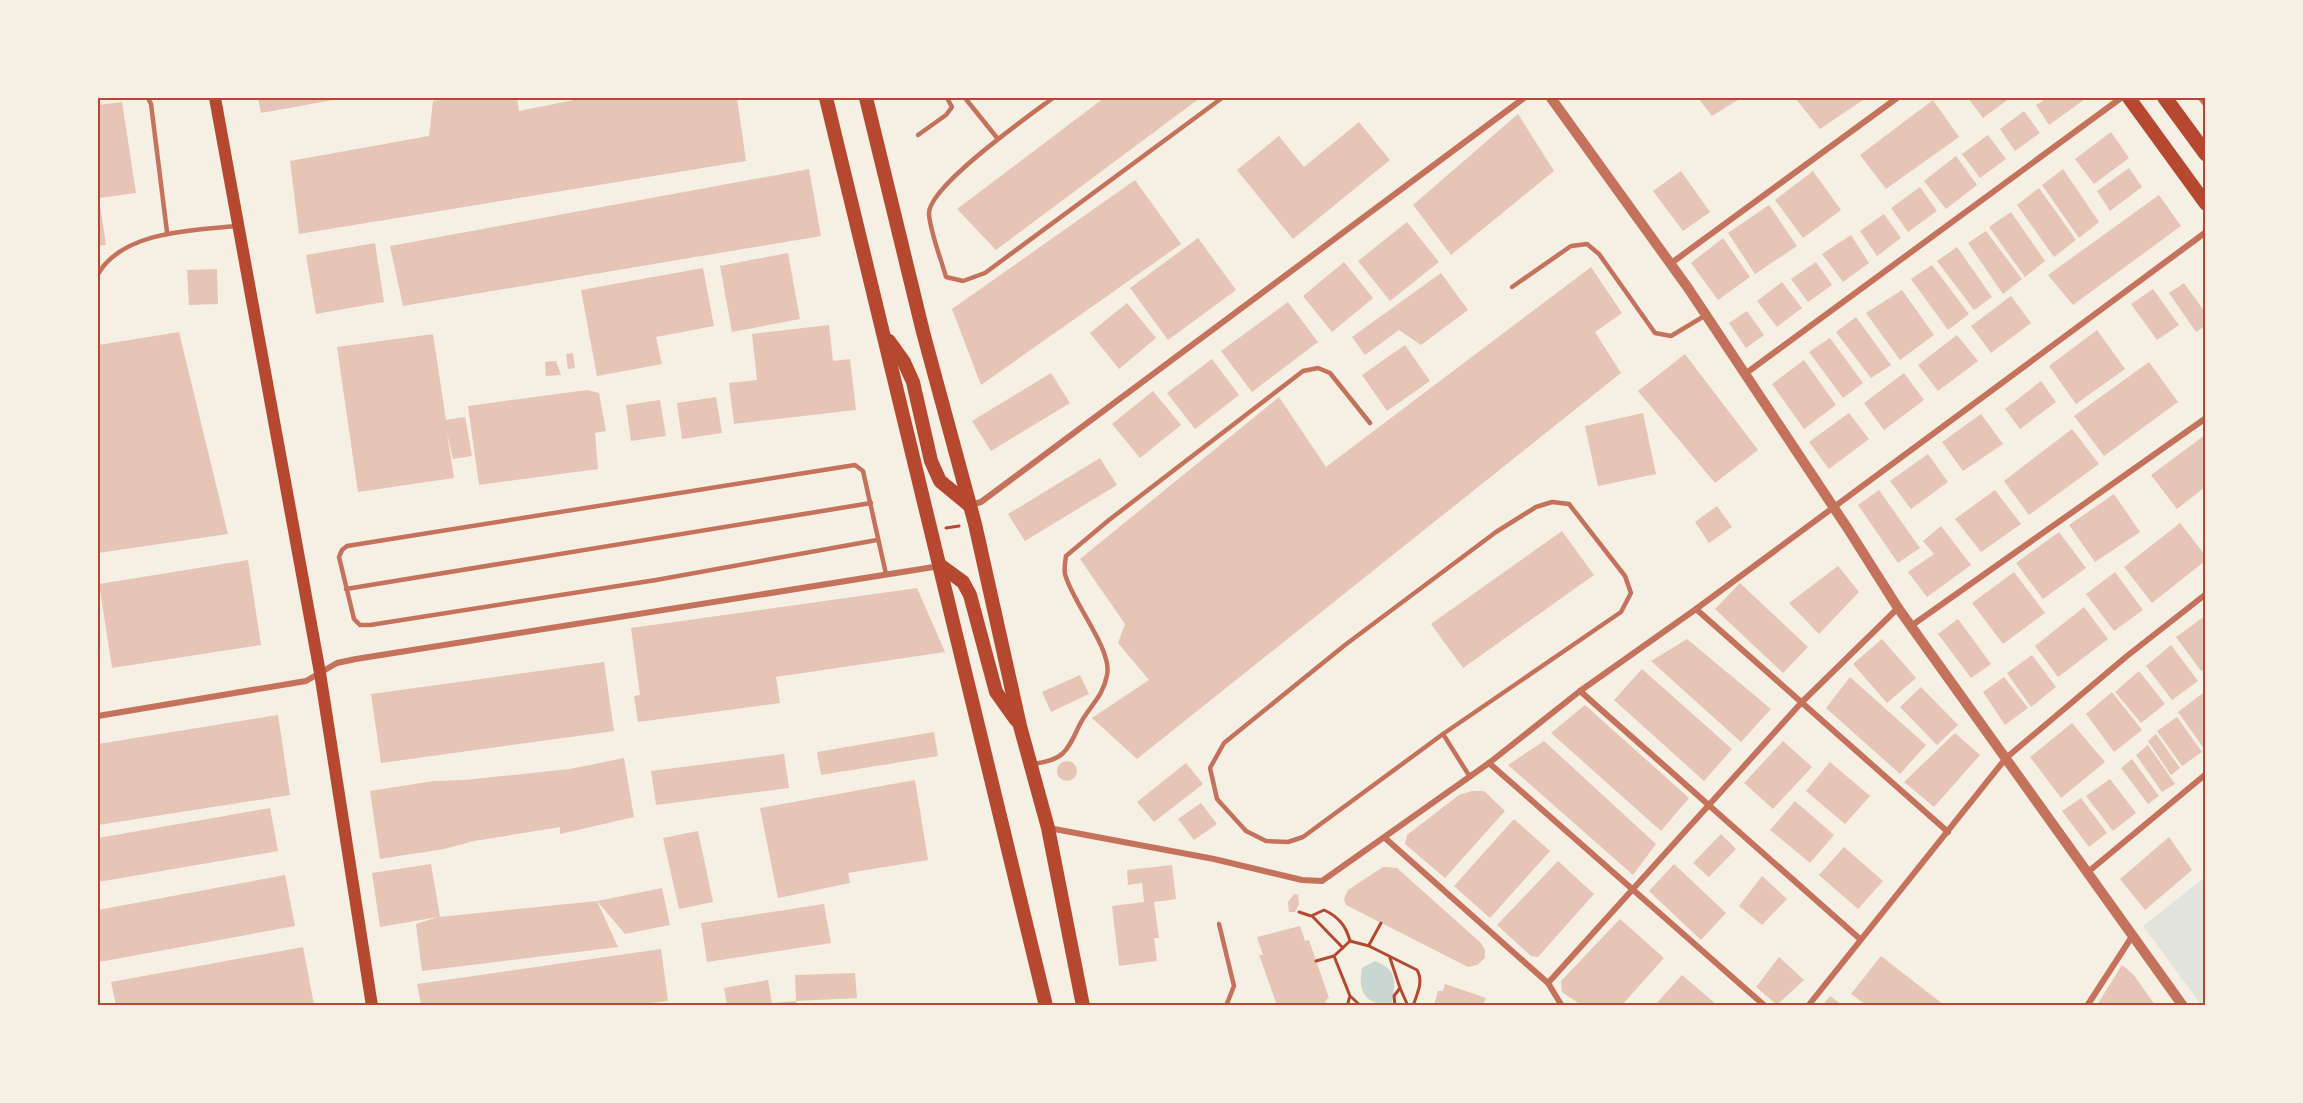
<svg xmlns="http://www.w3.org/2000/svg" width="2303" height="1103" font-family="Roboto,sans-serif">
<rect width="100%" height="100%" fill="#f6efe4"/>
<!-- green -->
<path fill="#e2e4dc" d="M2205,877l1,128 -4,1 -59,-80z"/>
<!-- water -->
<path fill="#c9d6d2" d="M1375,961c25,10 19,22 17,44 -24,0 -35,-10 -30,-37z"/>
<!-- building -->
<g fill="#e6c5b7">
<path d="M258,98h81v1l-78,14z"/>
<path d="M452,98h65l2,13 65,-13h153l9,63 -447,73 -9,-73 139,-25 4,-35z"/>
<path d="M1104,98h96l-204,152 -39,-41z"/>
<path d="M1698,98h43l-29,18z"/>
<path d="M1795,98h71l-46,31z"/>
<path d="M1968,98h42l-27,20z"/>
<path d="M2047,98h37l1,1 -36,26 -13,-20z"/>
<path d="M1933,100l26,37 -73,52 -26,-34z"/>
<path d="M122,102l14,91 -37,5 7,47 -8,1v-141z"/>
<path d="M2024,111l16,22 -25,18 -15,-22z"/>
<path d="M1518,114l36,57 -103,84 -38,-50z"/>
<path d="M1359,122l31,38 -97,79 -56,-69 42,-34 25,31z"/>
<path d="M2111,132l18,26 -35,26 -19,-25z"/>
<path d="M1988,135l18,24 -26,19 -18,-24z"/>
<path d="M1956,156l21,29 -31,24 -22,-28z"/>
<path d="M2129,168l13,19 -32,24 -13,-20z"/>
<path d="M809,169l12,67 -418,70 -13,-60z"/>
<path d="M2063,169l36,53 -20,16 -37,-53z"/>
<path d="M1681,171l29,41 -27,19 -30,-40z"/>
<path d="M1813,171l28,39 -38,28 -28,-38z"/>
<path d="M1135,180l46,64 -200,141 -29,-76z"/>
<path d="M1920,187l17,24 -29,21 -17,-24z"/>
<path d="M2039,188l37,52 -22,17 -37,-52z"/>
<path d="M2159,195l22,31 -108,79 -25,-30z"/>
<path d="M1769,205l28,41 -42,28 -27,-41z"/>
<path d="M2011,212l34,49 -20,16 -36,-50z"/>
<path d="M1884,214l17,24 -24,18 -17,-25z"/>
<path d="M1407,222l32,40 -49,39 -32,-40z"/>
<path d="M1986,231l36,48 -19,15 -35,-51z"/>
<path d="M1851,235l18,28 -26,19 -21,-28z"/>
<path d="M1198,238l38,52 -68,50 -38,-52z"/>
<path d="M1723,238l27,39 -32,23 -27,-37z"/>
<path d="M375,243l9,59 -68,12 -10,-59z"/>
<path d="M1957,247l35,50 -18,13 -37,-49z"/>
<path d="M788,253l12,66 -68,13 -12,-66z"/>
<path d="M1344,262l29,36 -41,34 -29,-36z"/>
<path d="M1816,262l16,23 -24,17 -17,-23z"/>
<path d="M1932,265l37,49 -21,16 -37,-51z"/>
<path d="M1591,267l31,46 -27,19 26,41 -484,386 -45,-41 57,-38 -31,-37 7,-19 -45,-65 199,-162 47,70z"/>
<path d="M703,268l11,58 -58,11 6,27 -65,12 -16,-86z"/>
<path d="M217,269l1,35 -29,1 -2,-35z"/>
<path d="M1441,273l27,37 -47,35 -22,-15 -34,25 -13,-18z"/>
<path d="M1782,282l20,26 -25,19 -20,-26z"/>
<path d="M2184,283l21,29v14l-9,6 -27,-39z"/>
<path d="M2153,289l26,36 -22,15 -26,-36z"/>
<path d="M1902,290l32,45 -34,25 -34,-47z"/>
<path d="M2011,296l20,27 -40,30 -20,-27z"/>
<path d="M1288,302l30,40 -66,50 -31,-41z"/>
<path d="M1127,303l29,35 -37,31 -29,-36z"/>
<path d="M1747,311l17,24 -18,13 -17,-25z"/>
<path d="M1856,317l35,48 -20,13 -35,-46z"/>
<path d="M829,325l4,36 17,-2 6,51 -122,14 -5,-41 28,-3 -5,-46z"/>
<path d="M2097,330l28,39 -49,35 -27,-38z"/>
<path d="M179,332l49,202 -130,19v-208z"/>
<path d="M433,334l13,86 19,-3 7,39 -19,3 -6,-26 7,45 -96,14 -21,-145z"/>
<path d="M1957,335l21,26 -40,30 -20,-26z"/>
<path d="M1830,338l33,45 -20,15 -34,-46z"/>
<path d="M1405,345l25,36 -43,30 -25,-36z"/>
<path d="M573,353l2,15 -7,1 -2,-15z"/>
<path d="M1685,354l73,96 -43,33 -77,-92z"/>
<path d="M1212,359l27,36 -44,34 -28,-36z"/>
<path d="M1804,360l32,45 -32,24 -32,-45z"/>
<path d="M556,361l5,14 -15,1 -1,-14z"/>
<path d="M2149,362l29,40 -74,54 -30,-40z"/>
<path d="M1051,373l19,30 -79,48 -19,-30z"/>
<path d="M1904,373l20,27 -40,30 -20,-27z"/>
<path d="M2041,381l15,21 -36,27 -15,-20z"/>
<path d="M587,390l12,3 7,38 -11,2 3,36 -119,16 -11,-79z"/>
<path d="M1153,391l28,34 -41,33 -28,-34z"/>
<path d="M716,397l6,36 -40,6 -5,-36z"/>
<path d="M660,400l6,36 -35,5 -5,-36z"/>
<path d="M1643,413l13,61 -58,12 -13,-60z"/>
<path d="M1849,413l20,26 -40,30 -20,-27z"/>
<path d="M1981,414l22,30 -40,27 -21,-29z"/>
<path d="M2072,429l27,35 -70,51 -25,-34z"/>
<path d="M2205,435v52l-28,22 -26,-34z"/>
<path d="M1928,454l20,28 -37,27 -21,-28z"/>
<path d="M1100,458l17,27 -92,56 -17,-27z"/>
<path d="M1879,490l41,58 -22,15 -40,-58z"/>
<path d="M1995,490l26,34 -40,28 -26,-33z"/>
<path d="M2114,494l26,38 -45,30 -26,-37z"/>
<path d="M1717,506l15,21 -23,16 -14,-21z"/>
<path d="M2180,523l25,32v6l-53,42 -28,-36z"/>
<path d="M1941,526l30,39 -44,32 -19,-25 26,-18 -11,-13z"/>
<path d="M1562,531l32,44 -131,93 -32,-44z"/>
<path d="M2059,532l27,36 -43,31 -27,-36z"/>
<path d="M248,560l13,85 -149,23 -13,-84z"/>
<path d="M1838,566l21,26 -40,42 -30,-31z"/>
<path d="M2014,572l31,41 -42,31 -31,-41z"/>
<path d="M2115,572l28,38 -29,21 -28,-37z"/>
<path d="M1740,583l68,64 -25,26 -68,-64z"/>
<path d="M917,588l28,64 -169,25 4,26 -142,19 -4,-26 6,-1 -9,-67z"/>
<path d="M2084,607l24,32 -50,38 -23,-31z"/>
<path d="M2205,616v52l-4,3 -25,-34z"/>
<path d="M1958,619l33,45 -20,14 -33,-44z"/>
<path d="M1687,639l84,70 -30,33 -90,-81z"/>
<path d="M1882,639l34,39 -29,25 -34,-39z"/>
<path d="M2171,645l27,36 -26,19 -26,-34z"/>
<path d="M2032,655l24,32 -25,20 -24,-34z"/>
<path d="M604,662l10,69 -233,32 -10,-69z"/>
<path d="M1642,669l90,80 -28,32 -90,-81z"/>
<path d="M2139,671l26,33 -24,19 -26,-31z"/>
<path d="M1080,675l9,19 -38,18 -9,-20z"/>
<path d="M1850,677l76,68 -26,29 -74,-66z"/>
<path d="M2004,677l24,31 -23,17 -22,-33z"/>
<path d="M1921,687l37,38 -21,20 -37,-38z"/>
<path d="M2112,692l30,38 -28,22 -28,-38z"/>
<path d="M2203,693l2,4v53l-27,-38z"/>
<path d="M1585,705l104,93 -28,33 -110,-98z"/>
<path d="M278,715l12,80 -192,30v-81z"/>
<path d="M2177,717l25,35 -20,14 -25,-35z"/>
<path d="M2072,723l33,39 -44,36 -31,-41z"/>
<path d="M934,732l4,24 -117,19 -4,-23z"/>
<path d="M1955,733l25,22 -46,52 -30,-25z"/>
<path d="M2156,734l24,34 -9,7 -23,-34z"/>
<path d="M1544,741l112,103 -23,31 -125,-110z"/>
<path d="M1783,741l29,26 -39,42 -29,-26z"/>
<path d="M2148,745l27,39 -13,8 -26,-37z"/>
<path d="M784,754l5,34 -133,17 -5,-34z"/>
<path d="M624,758l10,59 -74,17v-7l-86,14 -30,8 -64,10 -10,-68 64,-10 30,-1 106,-11z"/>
<path d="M2132,759l27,37 -11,8 -27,-36z"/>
<circle cx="1067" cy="771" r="10"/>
<path d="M1830,762l40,34 -25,28 -39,-33z"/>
<path d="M1186,763l17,21 -49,38 -17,-20z"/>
<path d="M2110,779l26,34 -23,18 -27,-35z"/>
<path d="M915,780l13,80 -80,13 2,10 -72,15 -18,-90z"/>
<path d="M1472,791h12l21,20 -60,67 -40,-34 2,-9 52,-40z"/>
<path d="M2081,798l26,35 -18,14 -27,-36z"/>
<path d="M1795,801l39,34 -24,28 -40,-33z"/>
<path d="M1201,803l16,21 -23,16 -16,-21z"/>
<path d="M270,808l8,43 -180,31v-44z"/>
<path d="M1514,819l36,32 -60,67 -36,-32z"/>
<path d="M698,831l15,71 -34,7 -16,-71z"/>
<path d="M1721,834l15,15 -27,28 -16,-14z"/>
<path d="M2169,837l23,33 -47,40 -25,-31z"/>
<path d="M1844,847l39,34 -25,28 -39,-34z"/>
<path d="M1558,861l36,33 -56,63 -7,-1 -34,-31z"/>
<path d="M431,864l9,53 157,-16 65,-13 8,37 -45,9 -28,-33 21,46 -196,24 -6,-47 22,-7 -58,10 -8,-54z"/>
<path d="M1674,864l52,49 -25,27 -52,-49z"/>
<path d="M1172,865l4,34 -22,3 5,36h-5l3,23 -38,5 -7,-60 32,-4 -2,-19 -14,2 -1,-15z"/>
<path d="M1383,867l14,1 84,75 4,7v8l-8,7 -9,2 -122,-62 -2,-6 4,-9z"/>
<path d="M285,875l10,51 -196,36 -1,-52z"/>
<path d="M1762,876l25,23 -25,26 -23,-19z"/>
<path d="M1294,894l4,1 1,9 -4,8h-6l-1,-10z"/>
<path d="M824,904l7,39 -124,19 -6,-39z"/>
<path d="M1620,919l44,39 -42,47h-41l-19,-13 -1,-11z"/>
<path d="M1300,926l5,15 4,-1 20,58 -4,3 2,4h-50l-18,-50h4l-6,-18z"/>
<path d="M303,947l11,58h-198l-5,-23z"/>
<path d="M661,949l7,52 -33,4h-214l-4,-21z"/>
<path d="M1881,956l63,49h-78l-15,-11z"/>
<path d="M1779,957l25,23 -27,25 -21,-18z"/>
<path d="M2122,965l11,9 22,31h-58z"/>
<path d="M855,973l2,25 -61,3 -1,-26z"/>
<path d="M1682,975l35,30h-62z"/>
<path d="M768,980l4,23 24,-2 1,4h-70l-3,-17z"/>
<path d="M1445,984l41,14 -3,7h-49l4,-14h5z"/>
<path d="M1830,996l12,9h-19z"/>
</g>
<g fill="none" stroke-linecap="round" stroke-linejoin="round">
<!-- path -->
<g stroke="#b5482f" stroke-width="3">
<path d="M946,528l13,-2"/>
<path d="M1299,912l12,4 13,-6c15,7 22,16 26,31"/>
<path d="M1313,917l30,31"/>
<path d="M1369,945l12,-22"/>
<path d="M1390,958l10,30 -6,8 1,10"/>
<path d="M1316,961l18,-5"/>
<path d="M1400,988l8,18"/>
<path d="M1347,1006l3,-10"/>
<path d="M1361,1006l-11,-10 -16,-40 16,-15 19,5 48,24c7,12 0,23 -4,36"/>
</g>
<!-- service -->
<g stroke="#c5725c" stroke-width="4.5">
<path d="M148,98l3,6 16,128"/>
<path d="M965,98l33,41"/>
<path d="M1053,98c-23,17 -126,89 -124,116 1,17 12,45 17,63l17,4 22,-8 237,-175"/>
<path d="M2200,98l6,8"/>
<path d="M918,135l28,-20 6,-8 -5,-9"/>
<path d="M98,274c25,-43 96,-44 139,-48"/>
<path d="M1512,287l59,-41 16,-2 12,10 56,79 16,3 35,-21"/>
<path d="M1552,502l17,2 56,72 6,17 -10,19 -178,122 -140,103 -15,5 -22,-1 -20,-10 -29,-32 -7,-31 14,-25 121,-98 151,-113 40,-25z"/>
<path d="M877,540l-221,40 -286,45h-10l-6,-6 -15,-62 3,-7 5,-4 508,-81 8,6 23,103"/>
<path d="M346,589l525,-86"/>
<path d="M1443,734l27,43"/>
<path d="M1034,764c29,-4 33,-12 45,-38 9,-19 24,-28 28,-51 6,-25 -36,-75 -42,-101 -1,-5 0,-12 1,-18l43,-36 194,-149 15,-3 12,5 40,50"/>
<path d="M1219,924l15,62 -8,20"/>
</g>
<!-- minor -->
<g stroke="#c5725c" stroke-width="6">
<path d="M1670,264l227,-166"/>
<path d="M1745,374l376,-276"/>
<path d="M970,505l11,-3 543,-404"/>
<path d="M1696,609l252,223"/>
<path d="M1911,626l295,-208"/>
<path d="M1580,691l280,248"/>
<path d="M98,716l208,-35 31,-18 19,-4 584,-93"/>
<path d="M1489,763l276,243"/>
<path d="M1049,828l165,31 88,21 20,1 167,-118 91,-72 116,-82 510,-377"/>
<path d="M1385,838l163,145 14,23"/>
<path d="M2088,872l118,-98"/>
<path d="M1548,983l254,-281 96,-94"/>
<path d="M1808,1006l198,-248 121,-102 79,-62"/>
<path d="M2087,1006l46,-71"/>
</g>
<!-- tertiary -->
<path stroke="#c5725c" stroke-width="10" d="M1551,98l137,190 160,241 50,79 285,398"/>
<!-- secondary -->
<path stroke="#b5482f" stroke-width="12" d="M215,98l105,575 52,333"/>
<!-- primary -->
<g stroke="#b5482f" stroke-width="14">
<path d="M826,98l220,908"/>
<path d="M866,98l57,234 52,192 45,202 28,102 35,178"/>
<path d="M2129,98l77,106"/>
<path d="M889,341l15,21 9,20 18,79 9,20 29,24"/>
<path d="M941,566l22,16 7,13 26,97 20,28"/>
</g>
<!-- trunk -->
<path stroke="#b5482f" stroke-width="15" d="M2165,98l41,56"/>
</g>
<!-- border -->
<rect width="2303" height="1103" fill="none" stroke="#f6efe4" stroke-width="198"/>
<rect x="99" y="99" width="2105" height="905" fill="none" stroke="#b5482f" stroke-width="2"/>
</svg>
